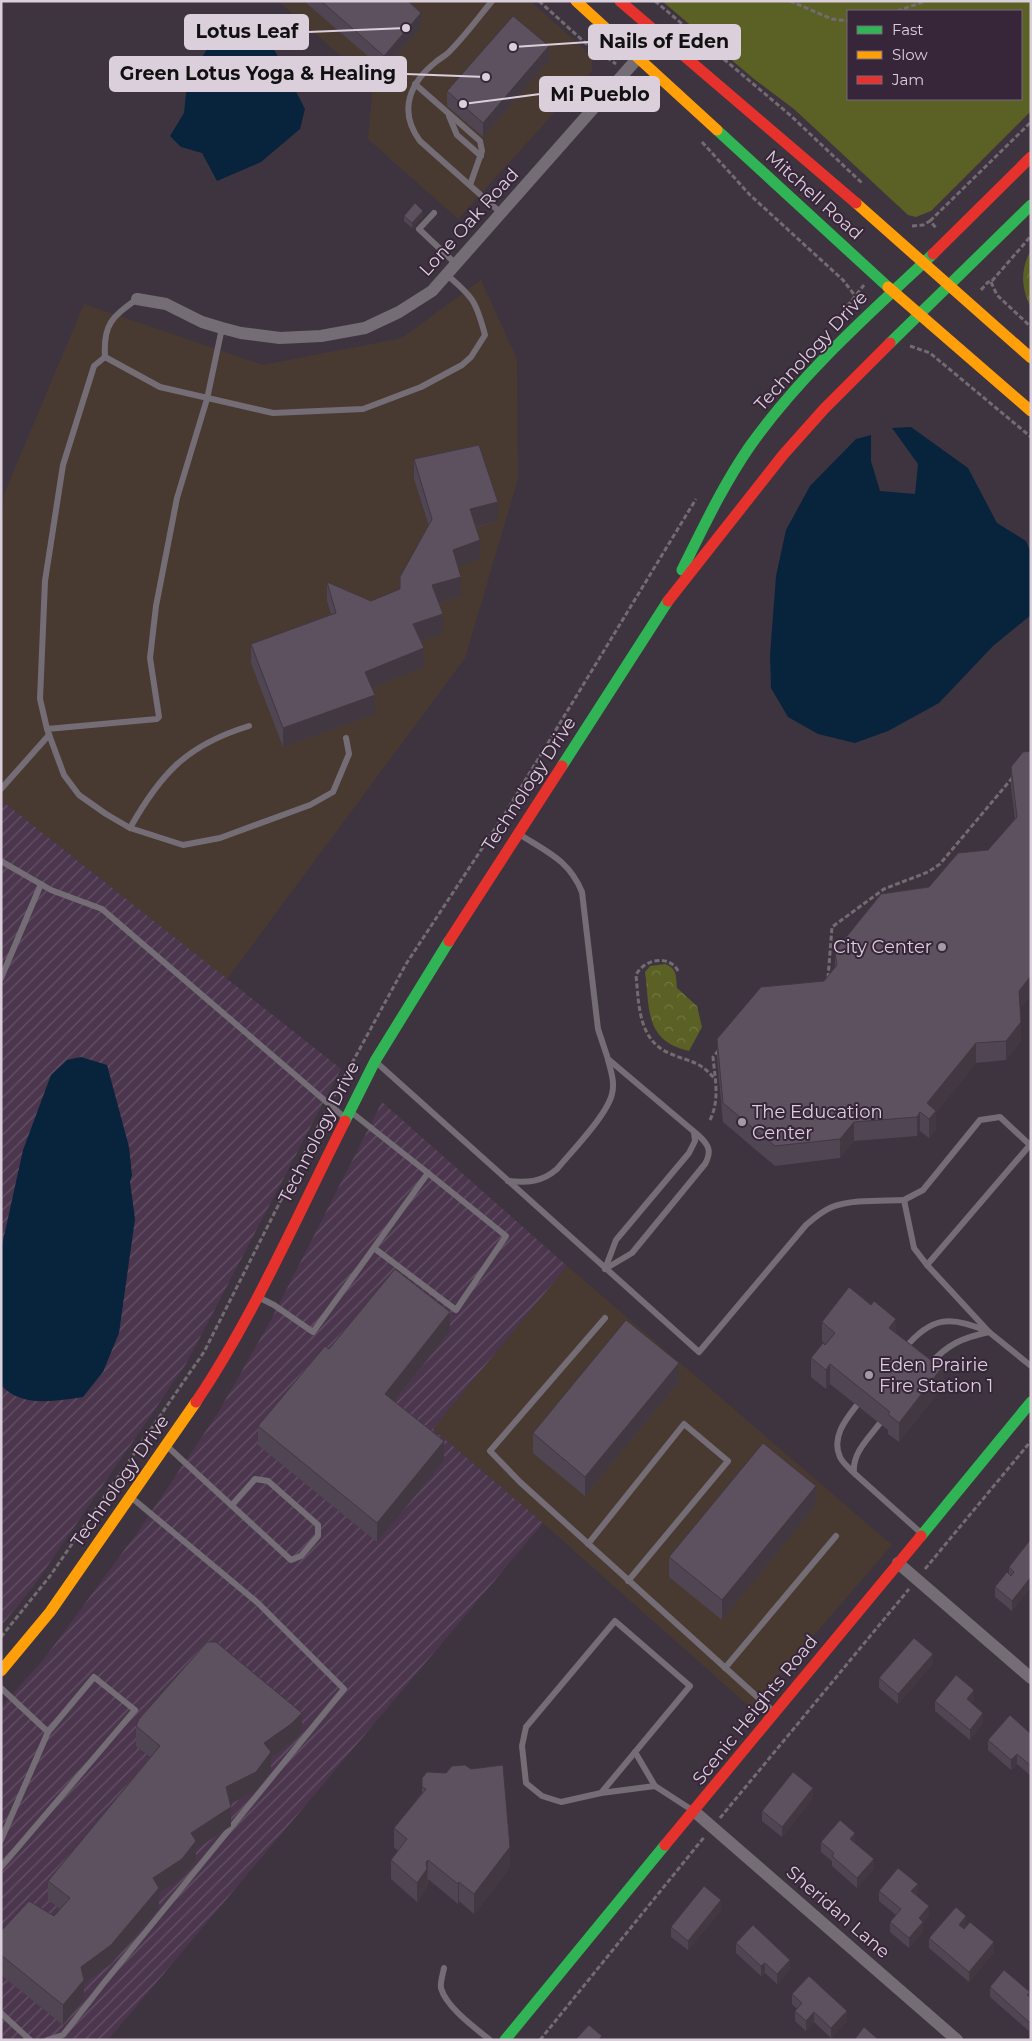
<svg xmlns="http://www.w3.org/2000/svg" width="1032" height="2041" font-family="Montserrat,sans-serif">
<defs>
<pattern id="industrial-furrows" width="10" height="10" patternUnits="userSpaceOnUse" patternTransform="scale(1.25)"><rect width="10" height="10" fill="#4b364d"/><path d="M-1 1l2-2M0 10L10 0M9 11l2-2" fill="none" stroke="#645266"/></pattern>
<pattern id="forest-crowns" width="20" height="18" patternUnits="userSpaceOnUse" patternTransform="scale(1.25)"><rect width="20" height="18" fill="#5b6024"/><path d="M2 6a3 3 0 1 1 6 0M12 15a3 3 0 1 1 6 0" fill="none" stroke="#727643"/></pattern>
</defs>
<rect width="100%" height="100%" fill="#3e343f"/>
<!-- commercial -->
<g fill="#493a31">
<path d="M278,1h252l62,55v15l-134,148 -90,-80 5,-55z"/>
<path d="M481,280l36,79 1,120 -53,179 -238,321 -226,-179v-268l3,-38 80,-190 179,61 139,-27z"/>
<path d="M567,1266l325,279 -141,163 -208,-185 -110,-94z"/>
</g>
<!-- industrial -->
<g fill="url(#industrial-furrows)">
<path d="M1,800l340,269 -155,295 -153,223 -32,39z"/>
<path d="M382,1102l185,164 -134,163 110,94 -435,517h-107v-333l43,-48 93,-126 81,-120 53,-93z"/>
</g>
<!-- grass -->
<path fill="#5b6024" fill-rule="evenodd" d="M662,1h369v110l-100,100 -15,6 -8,-2 -114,-106 -40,-30zM848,11h173v88h-173z"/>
<!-- forest -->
<g fill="url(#forest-crowns)">
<path d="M1031,250v58c-10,-20 -11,-39 0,-58z"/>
<path d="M665,964c12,4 11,13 12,24l20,18 5,21 -13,24c-45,-10 -39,-43 -44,-79l5,-6z"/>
</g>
<!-- water -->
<g fill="#08243c">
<path d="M227,21l26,7 22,23 30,58 -5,20 -39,33 -44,19 -15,-28 -21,-6 -11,-11 14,-23 3,-30 23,-39 14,-7z"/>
<path d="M911,427l57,41 29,55 29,18 5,12v62l-38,31 -54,57 -51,28 -33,12 -37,-9 -30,-17 -17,-29 -1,-33 6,-79 10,-46 24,-44 46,-47 15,-4v26l9,30 35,3 3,-30 -26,-36z"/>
<path d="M81,1057l26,8 22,82 3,28 -2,7 5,37 -16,114 -16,39 -20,25c-27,4 -62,11 -82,-12v-135l22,-100 28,-75 16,-15z"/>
</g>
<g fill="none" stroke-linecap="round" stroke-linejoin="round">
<!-- path -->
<g stroke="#726b72" stroke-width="3" stroke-dasharray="5 2.5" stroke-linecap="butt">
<path d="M539,1l63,57 4,-1 10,7"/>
<path d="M655,1l135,114 73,69"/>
<path d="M790,1l42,18 16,2"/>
<path d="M897,11l29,-10"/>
<path d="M702,142l48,53 93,85 13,17"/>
<path d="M930,221l101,-99"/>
<path d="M912,226l11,-1 7,-4 7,8"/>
<path d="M991,282l6,13 34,32"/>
<path d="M981,290l7,-8h3l40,-46"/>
<path d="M838,318l26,-33"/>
<path d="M910,346l20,7 101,84"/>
<path d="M678,971c-9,-17 -34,-12 -42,4 3,30 2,66 35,79 21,9 27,6 43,24"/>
<path d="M828,978l4,-51 52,-38 44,-17 12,-8 73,-87"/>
<path d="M334,1096l72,-132 100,-152 190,-313"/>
<path d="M710,1120c10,-20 5,-41 3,-63l6,-7"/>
<path d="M925,1569l106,-128"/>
<path d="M1,1637l49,-61 154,-224 121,-239"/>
<path d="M720,1818l189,-229"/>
<path d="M540,2040l165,-204"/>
</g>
<!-- lane -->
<g stroke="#756d76" stroke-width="6">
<path d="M492,1c-14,17 -27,35 -43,51 -3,3 -8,6 -12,9 -28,22 -39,50 -17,80l81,72"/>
<path d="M415,84l65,57 2,10 -12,34"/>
<path d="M449,116l8,19 24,21"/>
<path d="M434,213l-15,16 37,35"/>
<path d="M137,299c-25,18 -34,25 -32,58l55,30 113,26 90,-4 58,-22 41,-22 9,-8 14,-22c-9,-34 -12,-38 -38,-60"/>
<path d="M105,357l-11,9 -31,99 -18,116 -5,118 7,30 17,46 15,20 27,19 24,14 53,17 37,-7 90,-33 23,-13 16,-38 -3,-16"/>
<path d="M47,729l110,-10 2,-2 -9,-59 6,-52 21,-108 30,-99 15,-71"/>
<path d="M1,789l48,-54"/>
<path d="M130,828c31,-55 57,-83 119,-102"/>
<path d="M519,834c28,18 50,26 63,58l16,137 10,30 90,76c11,10 14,16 7,29l-73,89 -27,16"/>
<path d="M1,861l50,29 51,19 242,208"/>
<path d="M1,978l40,-94"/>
<path d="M376,1062l323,290 107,-127c8,-7 16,-14 26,-18 20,-8 51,-6 72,-7l10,48 13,17 62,67 42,34"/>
<path d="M508,1181c20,2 34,1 49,-12 15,-18 50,-54 55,-75 3,-11 -1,-23 -4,-34"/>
<path d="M904,1200l19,-10 57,-70 20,-3 30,28"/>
<path d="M374,1248l82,62 50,-74 -78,-63"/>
<path d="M927,1265l103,-120 1,1"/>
<path d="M605,1269l11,-29 73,-87 6,-12 -1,-9"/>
<path d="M258,1297l16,8 39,27 115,-159 -77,-61"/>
<path d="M605,1318l-115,133 30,31 253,229"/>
<path d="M905,1348c26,-31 45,-33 81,-17"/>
<path d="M930,1364c18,-20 32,-26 59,-32"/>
<path d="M880,1423c-12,16 -28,30 -26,50l67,60"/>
<path d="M168,1447l123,113 10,-4 17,-20v-11l-50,-44 -13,-2 -23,26"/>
<path d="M853,1472c-4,-4 -11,-10 -13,-15 -9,-20 6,-38 17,-52"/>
<path d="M588,1544l96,-120 44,37 -100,120"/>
<path d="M725,1668l111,-132"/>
<path d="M1,1688l47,44 -47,108"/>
<path d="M635,1752l20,34"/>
<path d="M601,1793l89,-107 -75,-65 -89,106 -4,19 4,37 16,13 19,6 40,-9 54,-7 37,24"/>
<path d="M1,1867l134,-157 -41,-33 -46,55"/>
<path d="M444,1968c-1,6 -4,14 -3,20 5,19 34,40 49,52"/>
<path d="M1,2013l29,27"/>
<path d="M47,2040l16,-5 40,-51 241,-295 -86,-86 -126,-105"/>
</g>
<!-- street -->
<g stroke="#756d76" stroke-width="12">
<path d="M137,299l29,5 36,18 20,6 19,5 39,5 41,-2 44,-8 34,-16 33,-21 227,-257"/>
<path d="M898,1563l133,115"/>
<path d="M695,1812l262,228"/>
</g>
<!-- fast -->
<g stroke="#30b455" stroke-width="11">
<path d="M717,130l171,157"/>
<path d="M890,343l141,-138"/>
<path d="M682,570c21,-42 41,-85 68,-124 51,-72 119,-132 183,-192"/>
<path d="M562,766l106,-165"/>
<path d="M345,1121l30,-60 74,-120"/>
<path d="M921,1536l110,-134"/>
<path d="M505,2040l160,-195"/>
</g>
<!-- slow -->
<g stroke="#ff9f0a" stroke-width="11">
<path d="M576,1l141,129"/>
<path d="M856,203l175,155"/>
<path d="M888,287l143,124"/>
<path d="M1,1671l49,-59 146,-210"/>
</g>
<!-- jam -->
<g stroke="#e5322d" stroke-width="11">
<path d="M620,1l236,202"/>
<path d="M933,254l98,-97"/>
<path d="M668,601l115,-146 41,-46 66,-66"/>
<path d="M449,941l113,-175"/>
<path d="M196,1402c58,-86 102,-188 149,-281"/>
<path d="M665,1845l256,-309"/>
</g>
</g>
<!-- wall -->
<g fill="#504552">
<path d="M304,1h104l13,26 -37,43z"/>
<path d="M549,60l-66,77 -36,-31v-15z"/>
<path d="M404,216h19l-11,12 -8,-7z"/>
<path d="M414,459l84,62 -22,6 4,32 -22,8 3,29 -22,7 4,31 -23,7 4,26 -52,21 3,26 -92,33 -32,-84v-19l80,-30 -4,-13v-19l44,19 29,-12 29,-63 -15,-47z"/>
<path d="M1023,752l-3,257 1,32 -15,19 -30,3 -40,49v18l-7,8 -9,-7 -3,5 -63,5 -14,17 -65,8 -52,-44 -6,-64v-19l107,-58 11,-14v-16l94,-64 59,-37 27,-31 -4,-33v-19z"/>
<path d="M822,1322l74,11 48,52 -45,57 -11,-8v-4l-58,-46 -4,5 -15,-12v-19l15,-13 -4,-4z"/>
<path d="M450,1331l-55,70 49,60 -67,81 -119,-97v-19l71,-77z"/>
<path d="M679,1382l-94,114 -52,-43v-20z"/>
<path d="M816,1505l-94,115 -53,-43v-20z"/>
<path d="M1031,1539v48l-19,24 -17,-14v-10l14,-13v-7z"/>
<path d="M933,1663l-35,41 -19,-16v-10z"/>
<path d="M974,1700l-3,3 12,20 -13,17 -35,-29v-10z"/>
<path d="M136,1726l166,6 -11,11 -20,15v13l-15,20 -26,13 1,22 -35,23v12l-14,17 -23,15v15l-48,56 -27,20v15l-21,26 -62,-50v-44l53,-15 6,-7 -12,-9v-19l102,-124 -14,-11z"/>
<path d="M1031,1734v42l-14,-12 -6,6 -23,-20v-10z"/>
<path d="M422,1778l88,89 -36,47 -15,-13 -1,3 -30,-25 -1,9 -10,14 -26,-23v-19l7,-9 -4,-4v-19l28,-35z"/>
<path d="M813,1798l-31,39 -20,-16v-10z"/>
<path d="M821,1842l34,1 19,26 -17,19 -25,-22v-5l-11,-9z"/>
<path d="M879,1891l39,2 -2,2 13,21 -6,7v9l-14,16 -19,-16v-10l6,-7 -17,-14z"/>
<path d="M721,1910l-33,40 -17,-13v-10z"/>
<path d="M966,1926l28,26 -25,30 -40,-34v-10z"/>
<path d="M736,1943l54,27 -13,14 -12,-11 -4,3 -25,-23z"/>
<path d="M990,1987l40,5 -1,39 -39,-34z"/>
<path d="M792,1994l55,27 -16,17 -17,-16 -8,9 -11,-10v-10l2,-2 -5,-5z"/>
</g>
<!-- shaded-wall -->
<g fill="#413842">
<path d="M421,13v14l-37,43v-14z"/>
<path d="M549,46v14l-66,77v-14z"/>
<path d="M423,211v5l-11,12v-5z"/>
<path d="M498,502v19l-28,7v-19z"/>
<path d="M480,540v19l-27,10v-19z"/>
<path d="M461,577v19l-29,9v-20z"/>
<path d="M443,614v20l-30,9v-19z"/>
<path d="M424,648v19l-59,24v-19z"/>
<path d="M375,695v19l-92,33v-19z"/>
<path d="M1031,976v20l-12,14v-19z"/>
<path d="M1021,1022v19l-15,19v-19z"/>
<path d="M976,1043v20l-40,49v18l-7,8v-19l-2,-16z"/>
<path d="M920,1112v19l-3,5v-19z"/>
<path d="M854,1122v19l-14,17v-19z"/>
<path d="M450,1312v19l-65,82v-19z"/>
<path d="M896,1319v19l-7,-10z"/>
<path d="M679,1363v19l-94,114v-19z"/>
<path d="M830,1364v20l-4,5v-19z"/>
<path d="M944,1365v20l-45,57v-19z"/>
<path d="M444,1441v20l-67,81v-19z"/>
<path d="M816,1486v19l-94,115v-20z"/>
<path d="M1031,1577v10l-19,24v-10z"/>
<path d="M933,1654v9l-35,41v-10z"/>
<path d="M974,1690v10l-7,9v-10z"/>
<path d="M302,1713v19l-11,11 -20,15v13l-15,20 -30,15v-19l38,-44z"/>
<path d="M983,1713v10l-13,17v-10z"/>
<path d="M1017,1754v10l-6,6v-10z"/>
<path d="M813,1788v10l-31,39v-10z"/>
<path d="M231,1807v19l-35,23v12l-14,17 -23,15v15l-48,56 -27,20v15l-21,26v-20l18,-38 72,-89 38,-45z"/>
<path d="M855,1833v10l-5,6v-10z"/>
<path d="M510,1847v20l-36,47v-20z"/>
<path d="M874,1859v10l-17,19v-10z"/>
<path d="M428,1860l-1,28 -10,14v-19l9,-21z"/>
<path d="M459,1882v19l-1,3v-20z"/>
<path d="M918,1884v9l-7,8v-10z"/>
<path d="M721,1900v10l-33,40v-9z"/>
<path d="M929,1906v10l-6,7v9l-14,16v-10l10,-20z"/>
<path d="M966,1916v10l-7,9v-10z"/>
<path d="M994,1942v10l-25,30v-10z"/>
<path d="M790,1960v10l-13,14v-10z"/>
<path d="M765,1963v10l-4,3v-10z"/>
<path d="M847,2011v10l-16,17v-10z"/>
<path d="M814,2012v10l-8,9v-10z"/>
<path d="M1031,2020v10l-2,1v-9z"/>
</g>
<!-- building -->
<g fill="#5d505f" stroke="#413842">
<path d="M321,1h87l13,12 -37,43z"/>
<path d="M513,16l36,30 -66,77 -36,-32z"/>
<path d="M415,203l8,8 -11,12 -8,-7z"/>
<path d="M479,445l19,57 -28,7 10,31 -27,10 8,27 -29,8 11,29 -30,10 11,24 -59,24 10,23 -92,33 -32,-84 85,-31 -9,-31 44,19 29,-12v-12l32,-58 -18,-60z"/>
<path d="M1031,751v225l-12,15 2,31 -15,19 -30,2 -49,60 9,8 -7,8 -9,-7 -3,5 -63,5 -14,17 -65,7 -52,-43 -6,-64 44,-52 63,-6 13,-16 -2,-14 46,-57 48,-7 29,-34 30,-3 29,-33 -6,-50 12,-15z"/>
<path d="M395,1269l55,43 -65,82 59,47 -67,82 -119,-97 67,-80 4,3z"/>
<path d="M849,1287l22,18 3,-4 22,18 -7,9 43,33 3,-3 9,7 -45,58 -11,-9 2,-2 -60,-48 -4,6 -15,-12 12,-15 2,2 10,-12 -13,-11z"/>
<path d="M626,1320l53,43 -94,114 -52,-44z"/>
<path d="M763,1443l53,43 -94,114 -53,-43z"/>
<path d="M1031,1539v38l-19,24 -17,-14 12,-15 4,4 3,-4 -5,-5z"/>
<path d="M914,1638l19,16 -35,40 -19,-16z"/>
<path d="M207,1642h9l86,71 -11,11 -27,19 7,9 -15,20 -30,15 5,20 -40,26 5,8 -14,18 -29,19 6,10 -48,57 -30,22 3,13 -21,25 -62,-50v-24l28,-30 25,15 16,-18 -22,-17 112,-135 -24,-20 3,-7z"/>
<path d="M956,1675l18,15 -7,9 16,14 -13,17 -35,-29z"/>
<path d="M1010,1715l21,19v32l-14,-12 -6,6 -23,-20z"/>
<path d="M465,1765l6,4 32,-4 7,82 -36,47 -15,-12 -1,2 -30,-24 -2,2 1,7 -10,14 -26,-23 16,-21 -13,-11 32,-39 -4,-2v-9l5,-6 19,1 6,-7z"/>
<path d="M793,1772l20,16 -31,39 -20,-16z"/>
<path d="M840,1820l15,13 -5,6 24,20 -17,19 -25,-22 2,-3 -13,-11z"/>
<path d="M898,1868l20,16 -7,7 18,15 -10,12 4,4 -14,16 -19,-16 11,-13 -22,-18z"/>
<path d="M704,1886l17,14 -33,41 -17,-14z"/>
<path d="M956,1907l10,9 -7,9 5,4 6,-7 24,20 -25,30 -40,-34z"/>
<path d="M753,1925l37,35 -13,14 -12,-11 -4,3 -25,-23z"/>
<path d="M1004,1970l26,22 -3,3 4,3v22l-2,2 -39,-35z"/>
<path d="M809,1976l38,35 -16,17 -17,-16 -8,9 -11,-10 7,-8 -10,-9z"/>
<path d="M589,2025l13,11 -4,4h-21l-1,-1z"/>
<path d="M864,2027l15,13h-25z"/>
</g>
<!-- markers -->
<g fill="#a499a4" stroke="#372539" stroke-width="2">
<circle cx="942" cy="947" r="5"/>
<circle cx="742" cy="1122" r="5"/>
<circle cx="869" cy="1375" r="5"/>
</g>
<g text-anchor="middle" stroke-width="4" stroke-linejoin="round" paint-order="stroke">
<!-- street labels -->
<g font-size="18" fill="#dbcfdb" stroke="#372539">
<text transform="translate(814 195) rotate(42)" y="6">Mitchell Road</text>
<text transform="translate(469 222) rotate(-48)" y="6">Lone Oak Road</text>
<text transform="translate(811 351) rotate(-47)" y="6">Technology Drive</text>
<text transform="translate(529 784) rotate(-57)" y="6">Technology Drive</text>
<text transform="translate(319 1132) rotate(-63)" y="6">Technology Drive</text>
<text transform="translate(120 1481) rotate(-55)" y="6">Technology Drive</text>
<text transform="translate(755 1710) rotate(-51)" y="6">Scenic Heights Road</text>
<text transform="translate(838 1912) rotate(41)" y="6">Sheridan Lane</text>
</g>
<!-- poi labels -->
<g font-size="18" fill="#dbcfdb" stroke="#372539" text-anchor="start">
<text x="932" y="953" text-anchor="end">City Center</text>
<text x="752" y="1118">The Education<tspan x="752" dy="21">Center</tspan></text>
<text x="879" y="1371">Eden Prairie<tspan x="879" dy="21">Fire Station 1</tspan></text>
</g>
</g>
<!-- callouts -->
<path fill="none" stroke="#dbcfdb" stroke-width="2" d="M406 28L308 32M513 47L589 42M486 77L406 74M463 104L540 94"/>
<g fill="#dbcfdb" stroke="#372539" stroke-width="2">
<circle cx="406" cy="28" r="5"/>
<circle cx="513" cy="47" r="5"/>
<circle cx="486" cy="77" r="5"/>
<circle cx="463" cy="104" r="5"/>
</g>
<g fill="#dbcfdb" stroke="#dbcfdb" stroke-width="2">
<rect x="185" y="15" width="123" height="34" rx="5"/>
<rect x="589" y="25" width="151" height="34" rx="5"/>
<rect x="110" y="57" width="296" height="34" rx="5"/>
<rect x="540" y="77" width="119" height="34" rx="5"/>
</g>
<g font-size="19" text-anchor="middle" font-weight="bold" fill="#111">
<text x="247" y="38">Lotus Leaf</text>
<text x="664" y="48">Nails of Eden</text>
<text x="258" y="80">Green Lotus Yoga &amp; Healing</text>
<text x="600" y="101">Mi Pueblo</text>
</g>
<!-- border -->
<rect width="1032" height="2041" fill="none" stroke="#dbcfdb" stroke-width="5"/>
<!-- legend -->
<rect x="847" y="10" width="175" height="90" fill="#372539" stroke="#79697a"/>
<rect x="857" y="26" width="25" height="8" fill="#30b455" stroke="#79697a"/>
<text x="892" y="35" font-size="15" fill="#dbcfdb">Fast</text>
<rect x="857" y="51" width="25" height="8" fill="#ff9f0a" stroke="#79697a"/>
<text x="892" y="60" font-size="15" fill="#dbcfdb">Slow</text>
<rect x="857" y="76" width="25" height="8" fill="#e5322d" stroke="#79697a"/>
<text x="892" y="85" font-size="15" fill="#dbcfdb">Jam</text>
</svg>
